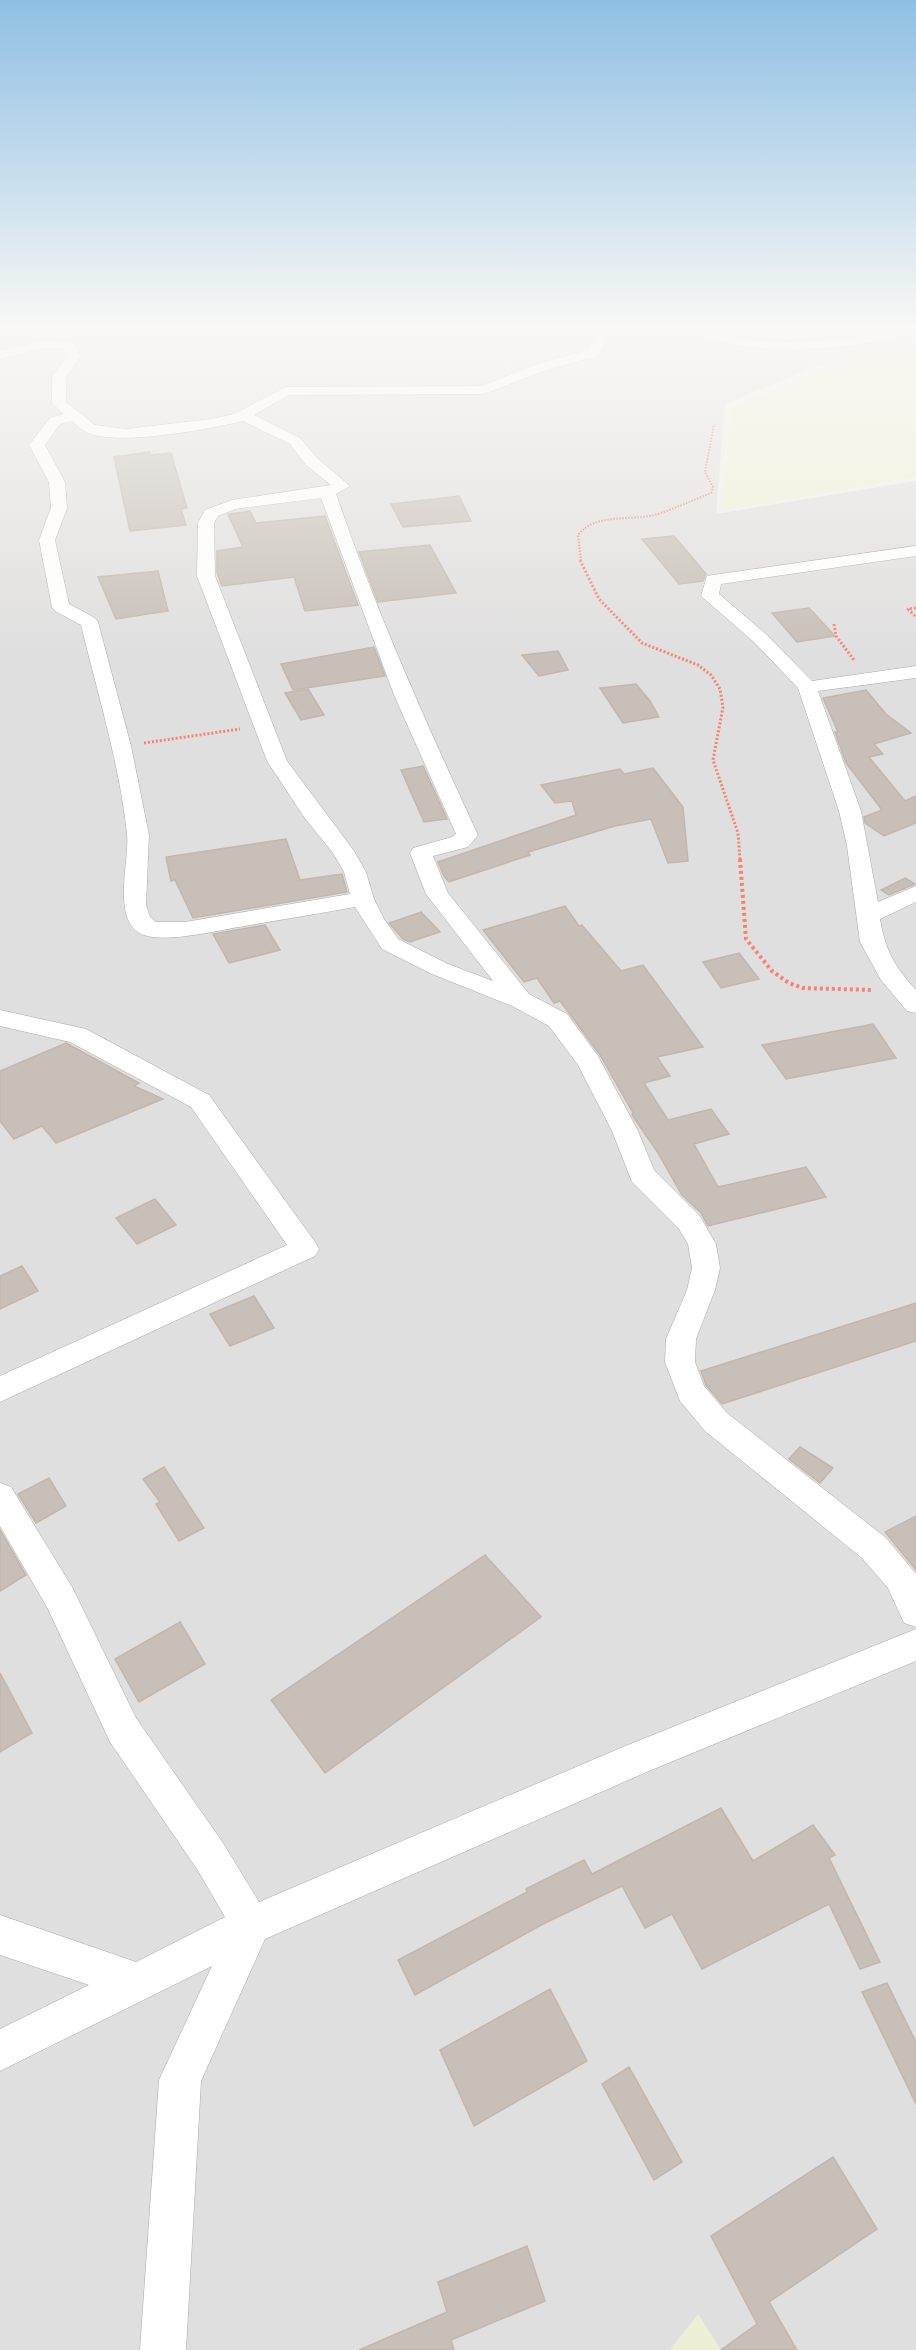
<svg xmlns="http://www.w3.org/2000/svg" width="916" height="2350" font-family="'DejaVu Sans',sans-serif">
<rect width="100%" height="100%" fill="#f2efe9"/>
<!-- residential -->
<path fill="#e0dfdf" d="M0,327h916v10l-104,31 -87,36 -9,110 200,-33v1869h-916z"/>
<!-- farmland -->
<g fill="#eef0d5">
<path d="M916,344v133l-193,34 9,-105 99,-38z"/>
<path d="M698,2314l23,36h-51z"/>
</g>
<!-- building -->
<g fill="#c7bfb8" stroke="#c4b6ab" stroke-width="1.5">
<path d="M149,452l2,3 20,-2 16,55 -6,1 5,16 -56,6 -16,-74z"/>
<path d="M459,496l12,25 -68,6 -12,-23z"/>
<path d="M250,511l6,12 69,-7 33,89 -53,6 -11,-34 -72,9 -5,-14v-21l26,-4 -15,-33z"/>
<path d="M674,536l32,38 -3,7 -24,3 -37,-45z"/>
<path d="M430,545l26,48 -78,9 -19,-50z"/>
<path d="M158,571l10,40 -52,8 -18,-42z"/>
<path d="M809,608l26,28 -38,6 -25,-29z"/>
<path d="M374,647l11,29 -92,14 -12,-26z"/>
<path d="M558,651l10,19 -29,6 -17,-21z"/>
<path d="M636,684l14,17 9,16 -36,6 -23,-35z"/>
<path d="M308,689l16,26 -23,5 -16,-27z"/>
<path d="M866,690l20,24 25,19 -37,11 9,10 -14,3 36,44 11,-5v27l-32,13 -19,-13 -1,-6 18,-7 -36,-47 -11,-31h3l-15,-34z"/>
<path d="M423,766l24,53 -23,3 -23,-52z"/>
<path d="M653,768l30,39 5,54 -20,2 -17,-44 -36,7 -87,26 2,3 -81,27 -5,-6 -6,-14 138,-47 -4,-14 -17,2 -14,-18 79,-16 4,5z"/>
<path d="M286,839l14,41 42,-6 5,18 -154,26 -18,-38 -4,1 -5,-24z"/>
<path d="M905,878l10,6 -26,11 -8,-5z"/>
<path d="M565,906l14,20 3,-1 39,46 22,-6 60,82 -46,10 13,19 -26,7 24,37 43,-11 18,25 -35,10 24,43 88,-20 20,30 -118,29 -7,-13 -19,-18 -24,-42 -26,-38 1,-2 -33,-58 -31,-42 -9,-12 -6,2 -17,-25 -13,4 -41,-52z"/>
<path d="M421,912l19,20 -30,10 -7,-3 -14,-16z"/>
<path d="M265,925l15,25 -51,13 -16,-29z"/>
<path d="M739,953l20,26 -38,9 -18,-26z"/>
<path d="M873,1024l23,34 -110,21 -24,-34z"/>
<path d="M66,1043l73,40 -5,3 29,13 -107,44 -14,-17 -28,13 -14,-18v-50z"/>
<path d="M155,1199l21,26 -39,19 -21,-26z"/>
<path d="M22,1266l16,25 -38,18v-33z"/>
<path d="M254,1296l20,32 -44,18 -20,-32z"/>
<path d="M916,1303v38l-194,63 -16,-19 -5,-14z"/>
<path d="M800,1447l33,21 -13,15 -31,-24z"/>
<path d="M164,1467l40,61 -25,13 -23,-37 4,-2 -17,-23z"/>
<path d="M49,1478l17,28 -30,17 -18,-29z"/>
<path d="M916,1516v54l-31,-38z"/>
<path d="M0,1530l26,45 -26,16z"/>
<path d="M485,1555l56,62 -216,156 -54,-73z"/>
<path d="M180,1622l25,42 -66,38 -24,-43z"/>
<path d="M0,1673l32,60 -32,19z"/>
<path d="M721,1808l32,53 60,-36 22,30 -6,3 51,104 -20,7 -31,-65 -127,65 -30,-55 -27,14 -23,-42 -79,38 -128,71 -17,-35 129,-68 -1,-3 58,-29 8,14z"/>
<path d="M887,1983l29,59v62l-54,-112z"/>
<path d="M550,1989l37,72 -113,65 -34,-76z"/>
<path d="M629,2067l53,95 -28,18 -52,-96z"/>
<path d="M833,2157l44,72 -108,73 28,48h-76l36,-26 -46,-88z"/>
<path d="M527,2246l18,55 -94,39 3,10h-95l88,-38 -9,-30z"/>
</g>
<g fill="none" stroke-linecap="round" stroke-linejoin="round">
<!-- minor casing -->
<g stroke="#a9a9a9" stroke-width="1">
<g id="minor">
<path d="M593,327h14l3,7 -12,22 -51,14 -63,24 -195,1 -35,20 46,23 17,20 33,28 -14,8c40,117 90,229 142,341l-10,12 -35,9 15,37 81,101 38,20 31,42 40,75 16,39 45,45 17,29 4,24 -5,22 -19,49 -1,23 9,24 23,27 159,125 30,36v53l-12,-4 -16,-35 -26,-30 -157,-127 -25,-30 -15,-39 1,-23 21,-49 5,-22 -4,-24 -9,-15 -47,-47 -20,-51 -34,-66 -29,-39 -37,-20 -80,-32 -50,-25 -27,-42c-38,7 -77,13 -116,20 -24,4 -73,16 -95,8 -34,-13 -14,-73 -17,-101 -7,-68 -30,-143 -46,-209l-26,-14 -3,-4 -13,-67 12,-32 -2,-26 -20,-37 21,-27 13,-4 -11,-11v-26l15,-21 -4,-7h-25l-38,10v-8l38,-10 34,1 9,14 -15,21v25l29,23 31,4 85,-10 23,-5 52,-27 196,-1 55,-22 51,-14 8,-16zM72,421c4,3 9,9 14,11 31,15 123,-3 157,-11l47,23 15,20 26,21 -99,15 -27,10 -7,13 -1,53 70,185 37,56 29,36 11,19 6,22 -165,28h-29l-6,-5 -4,-12 3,-70 -18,-89 -33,-124 -3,-4 -26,-14 -14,-64 12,-32 -2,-26 -20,-37 15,-21zM321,498l73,197 62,139 -4,3 -39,11 -3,5 16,41 67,87 -45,-17 -50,-25 -14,-20 -10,-20 -8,-27 -12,-21 -67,-90 -72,-185 -1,-53 4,-7 17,-7z"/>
<path d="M675,327c25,-2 48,10 73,13 54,6 107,-1 161,-13h7v6c-84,20 -156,25 -239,-3z"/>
<path d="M916,546v10l-195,28 -2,10 48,41 45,46 104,-15v12l-98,13 43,120 17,91 38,-16v16l-36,17c5,31 15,48 36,71v23l-9,-2 -26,-31 -21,-38 -13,-96 -8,-35 -41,-123 -44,-46 -53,-46 6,-20 6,-1z"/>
<path d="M0,1010l86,19 123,66 106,147 4,7 -4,7 -315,146v-26l287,-131 -96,-138 -121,-65 -70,-16z"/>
<path d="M0,1483l11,4 61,100 64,131 87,125 36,59 364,-155 293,-118v32l-267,110 -384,168 -64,142 -15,269h-46l19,-270 53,-114 -212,105v-42l89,-44 -89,-30v-40l136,47 89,-45 -28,-48 -87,-127 -62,-133 -48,-83z"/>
</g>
</g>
<!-- path-far2 -->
<path stroke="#fa8072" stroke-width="2" stroke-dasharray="1.5 1.5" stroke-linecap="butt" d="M581,561l-3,-26c18,-23 53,-13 80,-21 18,-6 35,-14 53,-21l2,-6 -8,-15 9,-48"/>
<!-- path-far1 -->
<g stroke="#fa8072" stroke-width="3" stroke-dasharray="2 2" stroke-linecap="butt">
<path d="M580,560l19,39 43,44 56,22 13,10 9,14 3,18 -10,53 25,73 2,27"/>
<path d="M916,608l-8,1 8,8"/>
<path d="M834,624l2,12 18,24"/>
<path d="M144,743l96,-14"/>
</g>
<!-- path -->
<path stroke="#fa8072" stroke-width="4" stroke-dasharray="3 3" stroke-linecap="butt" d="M740,859l6,80 26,32 17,12 14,5 69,2"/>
<!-- minor -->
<use href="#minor" fill="#fff" fill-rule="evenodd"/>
</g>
<!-- sky -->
<linearGradient id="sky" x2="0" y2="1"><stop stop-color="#8fc0e4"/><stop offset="0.5" stop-color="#f9f8f5"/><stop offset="1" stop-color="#f9f8f5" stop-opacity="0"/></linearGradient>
<rect width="916" height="656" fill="url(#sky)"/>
</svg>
